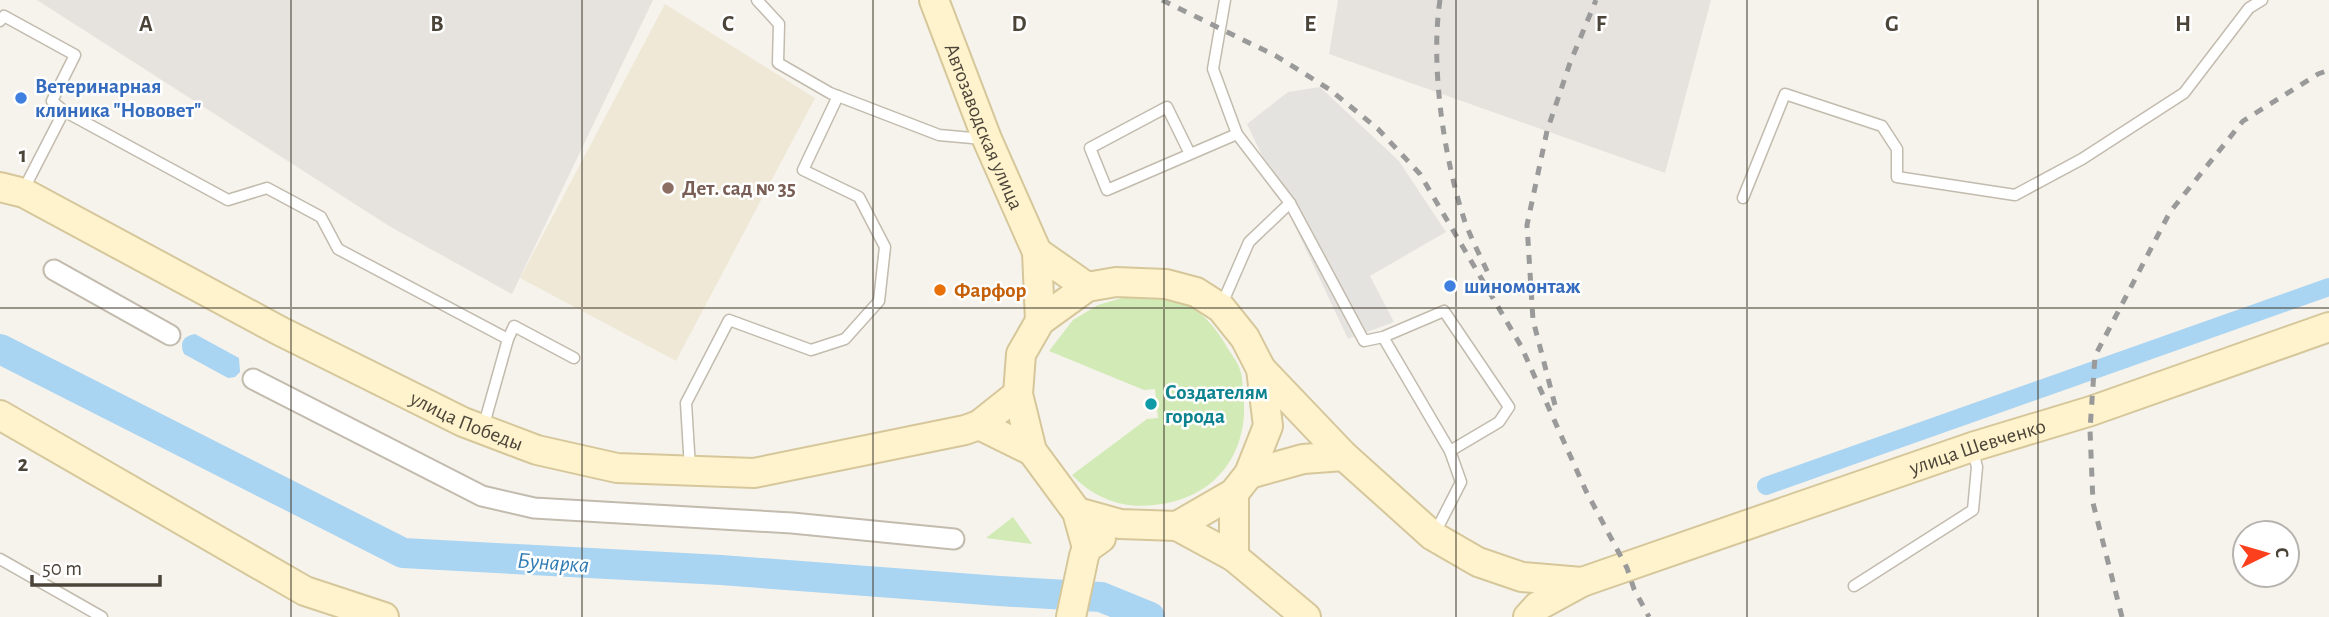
<svg xmlns="http://www.w3.org/2000/svg" width="2329" height="617" font-family="'Alegreya Sans',sans-serif">
<rect width="100%" height="100%" fill="#f6f3ec"/>
<!-- industrial -->
<g fill="#e6e2dd">
<path d="M37,0h616l-141,294 -123,-68z"/>
<path d="M1338,0h373l-46,173 -336,-119z"/>
</g>
<!-- education -->
<path fill="#efe8d6" d="M665,4l150,94 -139,263 -156,-83z"/>
<!-- green -->
<g fill="#d2eab5">
<path d="M1129,296c22,2 49,1 67,14 13,10 23,23 31,37 4,7 11,15 13,23 3,6 2,14 3,21 8,61 -27,108 -89,114 -32,4 -60,-7 -82,-30l75,-56 11,-1 -3,-29 -11,1 -95,-39 24,-31 25,-15z"/>
<path d="M1013,517l19,27 -46,-6z"/>
</g>
<!-- parking -->
<path fill="#e5e3e0" d="M1320,87l79,74 47,71 -76,44 24,46 -46,17 -101,-215 41,-32z"/>
<!-- water -->
<path fill="#a9d4f2" d="M195,334l44,24 1,14 -5,5 -7,1 -44,-24c-5,-11 -1,-18 11,-20z"/>
<g fill="none" stroke-linecap="round" stroke-linejoin="round">
<!-- canal -->
<path stroke="#a9d4f2" stroke-width="18" d="M1766,486l563,-199"/>
<!-- river -->
<path stroke="#a9d4f2" stroke-width="30" d="M0,349l403,204 318,17 278,21 102,6 49,20"/>
<!-- lane casing -->
<g stroke="#c2bbae" stroke-width="13">
<g id="lane">
<path d="M757,0l22,24 -1,39 52,30 109,42 44,4"/>
<path d="M1225,0l-12,69 24,65 53,69 74,138 19,-4 61,-26 65,96 -10,15 -49,29 -67,-114"/>
<path d="M0,21l4,-5 71,39 -23,46 12,10 -35,68 -4,12"/>
<path d="M64,111l164,89 39,-12 54,29 17,32 170,90"/>
<path d="M1190,154l-23,-47 -77,41 17,42 130,-56"/>
<path d="M1743,198l42,-104 97,32 15,23v28l118,18 67,-36 102,-66 65,-85 13,-8"/>
<path d="M1222,304l27,-62 41,-39"/>
<path d="M483,428l25,-89 6,-13 60,32"/>
<path d="M690,468l-4,-65 43,-83 82,30 34,-11 34,-38 6,-54 -26,-50 -56,-27 35,-74"/>
<path d="M1435,533l26,-51 -11,-31"/>
<path d="M0,559l102,58"/>
<path d="M1854,586l119,-76 4,-43 -4,-16"/>
</g>
</g>
<!-- street casing -->
<g stroke="#c2bbae" stroke-width="23">
<g id="street">
<path d="M54,270l116,65"/>
<path d="M253,379l229,117 52,12 258,15 162,16"/>
</g>
</g>
<!-- secondary casing -->
<g stroke="#d6c79b" stroke-width="32">
<g id="secondary">
<path id="s1" d="M934,0l53,139 50,113 3,69"/>
<path id="s2" d="M0,187l24,6 256,138 183,91 74,28 80,18 137,5 211,-43 14,-5 39,-31"/>
<path d="M1037,252l50,35"/>
<path d="M1261,369l83,87 89,80 45,26 44,15 60,5"/>
<path d="M0,415l305,176 79,26"/>
<path d="M979,425l53,26"/>
<path d="M1249,474l54,-15 41,-3"/>
<path d="M1234,493v64"/>
<path d="M1077,512l43,12 57,2 57,-33 15,-19 19,-48 -7,-57 -16,-31 -24,-30 -25,-16 -30,-8 -50,-2 -29,5 -47,34 -19,33 -3,40 14,57 45,61 10,36"/>
<path d="M1177,526l57,31 72,60"/>
<path d="M1071,617l13,-61 3,-8 14,-10"/>
<path id="s3" d="M1528,617l10,-11 44,-24 390,-135 119,-36 238,-84"/>
</g>
</g>
<!-- lane -->
<use href="#lane" stroke="#fff" stroke-width="10"/>
<!-- street -->
<use href="#street" stroke="#fff" stroke-width="19"/>
<!-- secondary -->
<use href="#secondary" stroke="#fff3cd" stroke-width="28"/>
<!-- rail -->
<g stroke="#9a9a9a" stroke-width="5" stroke-dasharray="9 9" stroke-linecap="butt">
<path d="M1162,0l114,56 53,33 49,40 42,45 101,172 65,145 41,77 7,21 15,28"/>
<path d="M1440,0c-10,66 4,159 25,222 7,18 16,36 24,53"/>
<path d="M1555,405l-22,-85 -6,-95 20,-94 23,-68 26,-63"/>
<path d="M2122,617l-29,-114 -3,-73 5,-74 75,-144 73,-91 75,-47 11,-4"/>
</g>
</g>
<!-- grid -->
<path fill="none" stroke="#4b4439" stroke-width="2" stroke-opacity="0.55" d="M291,0v617M582,0v617M873,0v617M1164,0v617M1456,0v617M1747,0v617M2038,0v617M0,308h2329"/>
<!-- markers -->
<g fill="#3f7fe0" stroke="#fff" stroke-width="2.5">
<circle cx="21" cy="98" r="7"/>
<circle cx="1450" cy="286" r="7"/>
</g>
<circle fill="#8d6e63" stroke="#fff" stroke-width="2.5" cx="668" cy="188" r="7"/>
<circle fill="#e8710a" stroke="#fff" stroke-width="2.5" cx="940" cy="290" r="7"/>
<circle fill="#0f9aa8" stroke="#fff" stroke-width="2.5" cx="1151" cy="404" r="7"/>
<g text-anchor="middle" stroke-width="5" stroke-linejoin="round" paint-order="stroke">
<!-- shop labels -->
<g font-size="21" font-weight="bold" fill="#366cbe" stroke="#fff" text-anchor="start">
<text x="35" y="93">Ветеринарная<tspan x="35" dy="24">клиника "Нововет"</tspan></text>
<text x="1464" y="293">шиномонтаж</text>
</g>
<!-- street labels -->
<g font-size="21" fill="#4b4439" stroke="#fff">
<text dy="7" stroke="none"><textPath href="#s1" startOffset="136">Автозаводская улица</textPath></text>
<text dy="7" stroke="none"><textPath href="#s2" startOffset="523">улица Победы</textPath></text>
<text dy="7" stroke="none"><textPath href="#s3" startOffset="483">улица Шевченко</textPath></text>
</g>
<!-- education labels -->
<g font-size="21" font-weight="bold" fill="#785e54" stroke="#fff" text-anchor="start">
<text x="682" y="195">Дет. сад № 35</text>
</g>
<!-- food labels -->
<g font-size="21" font-weight="bold" fill="#c56008" stroke="#fff" text-anchor="start">
<text x="954" y="297">Фарфор</text>
</g>
<!-- culture labels -->
<g font-size="21" font-weight="bold" fill="#0d838f" stroke="#fff" text-anchor="start">
<text x="1165" y="399">Создателям<tspan x="1165" dy="24">города</tspan></text>
</g>
<!-- water labels -->
<g font-size="23" font-style="italic" fill="#2e7ab2" stroke="#fff">
<text transform="translate(553 562) rotate(4)" y="8">Бунарка</text>
</g>
</g>
<g font-size="23" text-anchor="middle" font-weight="bold" fill="#4b4439" stroke="#fff" stroke-width="5" stroke-linejoin="round" paint-order="stroke">
<text x="146" y="31">A</text>
<text x="437" y="31">B</text>
<text x="728" y="31">C</text>
<text x="1019" y="31">D</text>
<text x="1310" y="31">E</text>
<text x="1601" y="31">F</text>
<text x="1892" y="31">G</text>
<text x="2183" y="31">H</text>
<text x="23" y="162">1</text>
<text x="23" y="471">2</text>
</g>
<!-- north arrow -->
<g transform="translate(2266 554) rotate(85)"><circle r="33" fill="#ffffff" stroke="#b7b4b0" stroke-width="2"/>
<path d="M0-5L12 26L0 18L-12 26Z" fill="#fc3f1d"/>
<text y="-10" font-size="19" font-weight="bold" text-anchor="middle" fill="#4b4439">С</text>
</g>
<!-- scale -->
<path d="M32 575v10h128v-10" fill="none" stroke="#4b4439" stroke-width="3.5"/>
<text x="42" y="575" font-size="21" fill="#4b4439" stroke="#ffffff" stroke-width="5" paint-order="stroke">50 m</text>
</svg>
